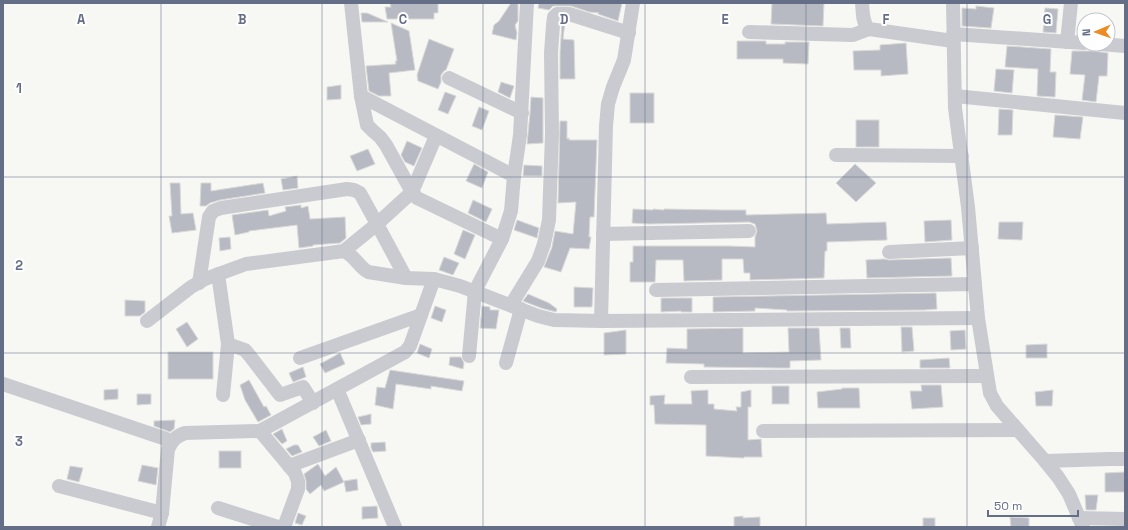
<svg xmlns="http://www.w3.org/2000/svg" width="1128" height="530" font-family="'Space Grotesk',sans-serif">
<rect width="100%" height="100%" fill="#f7f8f4"/>
<!-- building -->
<g fill="#b7bac2" stroke="#d9d9d7">
<path d="M390,3h48v10h-4v6h-47l-2,-12h6z"/>
<path d="M511,3h7v18l-3,4 2,8 -1,7 -24,-6 2,-9 5,-4z"/>
<path d="M539,3h83l-4,18 -20,-7 1,-1 -10,-1 -18,-6h-18l-4,4 -11,-2z"/>
<path d="M772,3h52l-1,23 -52,-2z"/>
<path d="M976,6l18,2 -3,20 -29,-2v-18l14,1z"/>
<path d="M1045,8l13,1 -2,24 -13,-1z"/>
<path d="M361,13h6l21,9h-26z"/>
<path d="M562,22h3l-2,17 11,1 1,39h-15v-26z"/>
<path d="M391,23l18,8 6,39 -26,3 2,23h-12l-10,-5 -3,-25 30,-2 -1,-3h2z"/>
<path d="M429,39l25,10 -8,21 -2,1 -3,4v7l-3,7 -20,-8 -1,-6z"/>
<path d="M737,41h29v3h19v-2h24l-1,22 -25,-1v-4h-46z"/>
<path d="M906,43l2,31 -27,2v-6h-27l-1,-19 27,-1v-5z"/>
<path d="M1007,46l44,3 -1,23h6l-1,25 -18,-1 1,-27 -33,-2z"/>
<path d="M1072,51h22l14,2 -1,23h-8l-3,26 -14,-2 3,-25 -15,-1z"/>
<path d="M996,69l18,1 -2,23 -18,-2z"/>
<path d="M501,82l13,4 -4,12 -12,-6z"/>
<path d="M341,85v14l-14,1v-13z"/>
<path d="M445,92l11,4 -8,18 -10,-4z"/>
<rect x="630" y="93" width="24" height="30"/>
<path d="M531,97l12,1v45l-16,1 3,-31z"/>
<path d="M479,107l10,4 -7,19 -10,-4z"/>
<path d="M999,109l14,1 -1,25h-14z"/>
<path d="M1055,115l28,2 -3,22 -27,-2z"/>
<rect x="856" y="120" width="23" height="27"/>
<path d="M560,121h7v18l2,-1v2h28l-3,77h-4l-1,20h2l-2,12 -19,-1 -9,24 -17,-5 8,-20 3,-16 18,3 3,-32 -18,1z"/>
<path d="M407,141l15,7 -8,18 -9,-4 -4,-7z"/>
<path d="M368,149l7,15 -18,7 -7,-15z"/>
<path d="M474,164l14,8 -6,16 -16,-7z"/>
<path d="M855,164l21,19 -20,19 -20,-19z"/>
<path d="M524,165l18,1v10h-19z"/>
<path d="M297,176l1,12 -15,2 -2,-11z"/>
<path d="M170,183h10l1,31 12,-1 3,17 -24,3 -3,-17h3z"/>
<path d="M201,183h10v8l52,-8 2,10 -45,7 -10,3 -4,3h-6z"/>
<path d="M473,200l19,9 -6,13 -18,-9z"/>
<path d="M301,205v3l7,-2 2,13 35,-2 1,21 -6,5 -27,2v1l-14,2 -2,-23 -48,6v1l-14,3 -3,-20 36,-5 1,6 17,-5 -1,-4z"/>
<path d="M633,209l20,1v-1l11,1v-1l58,1h24v5l80,-2 1,11 59,-2 1,18 -60,2v9h-2l-1,27 -74,2v-7h-6l-1,-14h-21v21l-38,1 -1,-21h-27l-1,22h-25v-20h3v-16h96l26,1v-10l2,-6 -2,-7 -6,-2 -100,2 -17,-1z"/>
<path d="M517,220l22,8 -2,10 -23,-8z"/>
<path d="M951,220l1,20 -27,2 -1,-21z"/>
<path d="M999,222h24l-1,18 -24,-1z"/>
<path d="M463,230l12,5 -10,24 -11,-5z"/>
<path d="M230,237l1,12 -11,2 -1,-13z"/>
<path d="M444,257l15,6 -6,12 -14,-5z"/>
<path d="M951,258l1,18 -85,2 -1,-18 18,-1 5,1z"/>
<path d="M574,287l19,1 -1,19h-18z"/>
<path d="M936,293l1,16 -13,1 -137,1v-1l-32,-2v3l-42,1v-15z"/>
<path d="M528,294l21,9 8,6 -1,3 -15,-4 -18,-7z"/>
<path d="M661,298h31v14h-11v-1l-20,1z"/>
<path d="M125,300l20,1v11l-5,4h-15z"/>
<path d="M435,306l11,4 -4,12 -11,-4z"/>
<path d="M482,306l8,1v3h9l-3,19 -16,-1z"/>
<path d="M187,322l11,17 -11,8 -11,-18z"/>
<path d="M901,327h11l2,24 -12,1z"/>
<path d="M743,328v25l46,-1 -1,-24h31l2,32 -31,1v7h-12l-74,-1v-3l-38,-1 1,-15 20,1v-20z"/>
<path d="M840,328h10l1,20h-10z"/>
<path d="M626,330v24l-22,1v-22z"/>
<path d="M965,330l1,19 -15,1 -1,-19z"/>
<path d="M420,344l12,5 -3,9 -12,-5z"/>
<path d="M1047,344v14h-21v-13z"/>
<rect x="168" y="352" width="45" height="27"/>
<path d="M340,353l5,11 -20,9 -5,-9z"/>
<path d="M450,357h11l3,6 -1,6 -14,-4z"/>
<path d="M949,358l1,10h-30v-8z"/>
<path d="M303,367l3,10 -13,5 -4,-9z"/>
<path d="M390,370l74,11 -2,10 -31,-5v3l-35,-5 -3,25 -18,-4 2,-18 8,1z"/>
<path d="M249,380l15,27 2,-1 5,9 -13,7 -13,-22 -5,-15z"/>
<path d="M921,385h20l2,22 -31,2 -2,-18h12z"/>
<rect x="772" y="386" width="17" height="18"/>
<path d="M842,388h17l1,20h-42l-1,-16 25,-3z"/>
<path d="M118,389v10l-14,1v-10z"/>
<path d="M708,390v14h6v5l23,2 -1,-4h5v-15l10,-2v17h-3v33l13,-1 1,18h-18v1l-38,-2v-31l-51,-1 -1,-19h-4v-9l15,-1 -1,9h28l-1,-13z"/>
<path d="M1053,390l-1,16h-16l-1,-14z"/>
<path d="M137,394h14v10l-14,1z"/>
<path d="M371,414v10l-10,1 -3,-8z"/>
<path d="M175,420l-1,9 -4,3 -16,-6v-5z"/>
<path d="M282,429l5,12 -5,3 -9,-10z"/>
<path d="M326,430l5,11 -12,5 -6,-9z"/>
<path d="M385,442l1,9 -13,1 -2,-4v-5z"/>
<path d="M294,445h4l4,7 -10,4 -6,-7z"/>
<rect x="219" y="451" width="22" height="17"/>
<path d="M318,464l7,12 11,-9 8,15 -20,9 -3,-6 -11,9 -4,-5v-8l-2,-7z"/>
<path d="M142,465l16,3 -2,17 -18,-4z"/>
<path d="M70,466l13,2 -4,14 -12,-3z"/>
<path d="M1125,472v20h-20v-19z"/>
<path d="M357,479l1,11 -12,2 -2,-11z"/>
<path d="M1085,495h13l-2,15h-10z"/>
<path d="M377,506l1,12 -16,1v-12z"/>
<path d="M298,513l8,3 -4,9 -7,-2z"/>
<path d="M743,516v2l17,-1v10h-26v-10z"/>
<path d="M1010,517l19,1v9h-18z"/>
<rect x="923" y="518" width="12" height="9"/>
</g>
<g fill="none" stroke-linecap="round" stroke-linejoin="round">
<!-- minor -->
<g stroke="#cacbd0" stroke-width="14">
<path d="M351,3l10,93 6,29 6,6 7,6 6,8 26,47 5,6 85,41"/>
<path d="M862,3c1,9 0,20 7,26l84,12"/>
<path d="M953,3l2,105 13,99 10,111 12,75 7,13 48,55 13,16 11,17 14,33"/>
<path d="M749,32l104,3 16,-6"/>
<path d="M953,34l131,9"/>
<path d="M1067,42l4,-39"/>
<path d="M1100,44l25,2"/>
<path d="M449,78l73,35"/>
<path d="M361,96l153,80"/>
<path d="M955,96l170,17"/>
<path d="M836,155l126,1"/>
<path d="M603,234l146,-3"/>
<path d="M344,251l33,-27 35,-32 24,-56"/>
<path d="M889,252l83,-4"/>
<path d="M218,274l10,70 -5,51"/>
<path d="M199,283l10,-66 4,-6 8,-3 126,-19 7,1 6,3 17,31 29,54"/>
<path d="M656,290l319,-6"/>
<path d="M511,305l27,-44 6,-17 5,-24 3,-86 -1,-81 2,-28 1,-8 3,-3h12l60,19"/>
<path d="M147,321l44,-34 14,-8 41,-15 98,-13c10,4 15,16 24,21l38,6 28,1 26,7 78,30 16,4 47,1 377,-3"/>
<path d="M601,321l5,-195 2,-22 5,-17 11,-27 9,-57"/>
<path d="M228,344l17,6 5,6 30,39 23,-8 10,16"/>
<path d="M469,356l6,-65 27,-52 9,-28 3,-35 6,-41 7,-132"/>
<path d="M300,358l121,-43"/>
<path d="M506,363l15,-54"/>
<path d="M691,377l296,-1"/>
<path d="M3,384l169,57"/>
<path d="M337,389l58,138"/>
<path d="M763,431l255,-1"/>
<path d="M1045,461l64,-2h16"/>
<path d="M289,466l70,-26"/>
<path d="M59,486l103,27"/>
<path d="M218,508l60,19"/>
<path d="M1079,518l46,1"/>
<path d="M158,527l4,-14 6,-64c4,-8 8,-13 17,-16l75,-2"/>
<path d="M284,527l14,-38v-8l-3,-8 -35,-42 145,-79 5,-6 24,-67"/>
</g>
</g>
<!-- grid -->
<path fill="none" stroke="#656e87" stroke-width="1" stroke-opacity="0.55" d="M161,3v524M322,3v524M483,3v524M645,3v524M806,3v524M967,3v524M3,177h1122M3,353h1122"/>
<g font-size="13" text-anchor="middle" font-weight="bold" fill="#656e87" stroke="#fff" stroke-width="4" stroke-linejoin="round" paint-order="stroke">
<text x="81" y="24">A</text>
<text x="242" y="24">B</text>
<text x="403" y="24">C</text>
<text x="564" y="24">D</text>
<text x="725" y="24">E</text>
<text x="886" y="24">F</text>
<text x="1047" y="24">G</text>
<text x="19" y="93">1</text>
<text x="19" y="270">2</text>
<text x="19" y="446">3</text>
</g>
<!-- border -->
<rect width="1128" height="530" fill="none" stroke="#656e87" stroke-width="8"/>
<!-- north arrow -->
<g transform="translate(1096 32) rotate(268)"><circle r="19" fill="#ffffff" stroke="#c1c5cf"/>
<path d="M0-3L7 15L0 10L-7 15Z" fill="#eb8b21"/>
<text y="-6" font-size="11" font-weight="bold" text-anchor="middle" fill="#656e87">N</text>
</g>
<!-- scale -->
<path d="M988 510v6h90v-6" fill="none" stroke="#656e87" stroke-width="2"/>
<text x="994" y="510" font-size="12" fill="#656e87" stroke="#ffffff" stroke-width="3" paint-order="stroke">50 m</text>
</svg>
